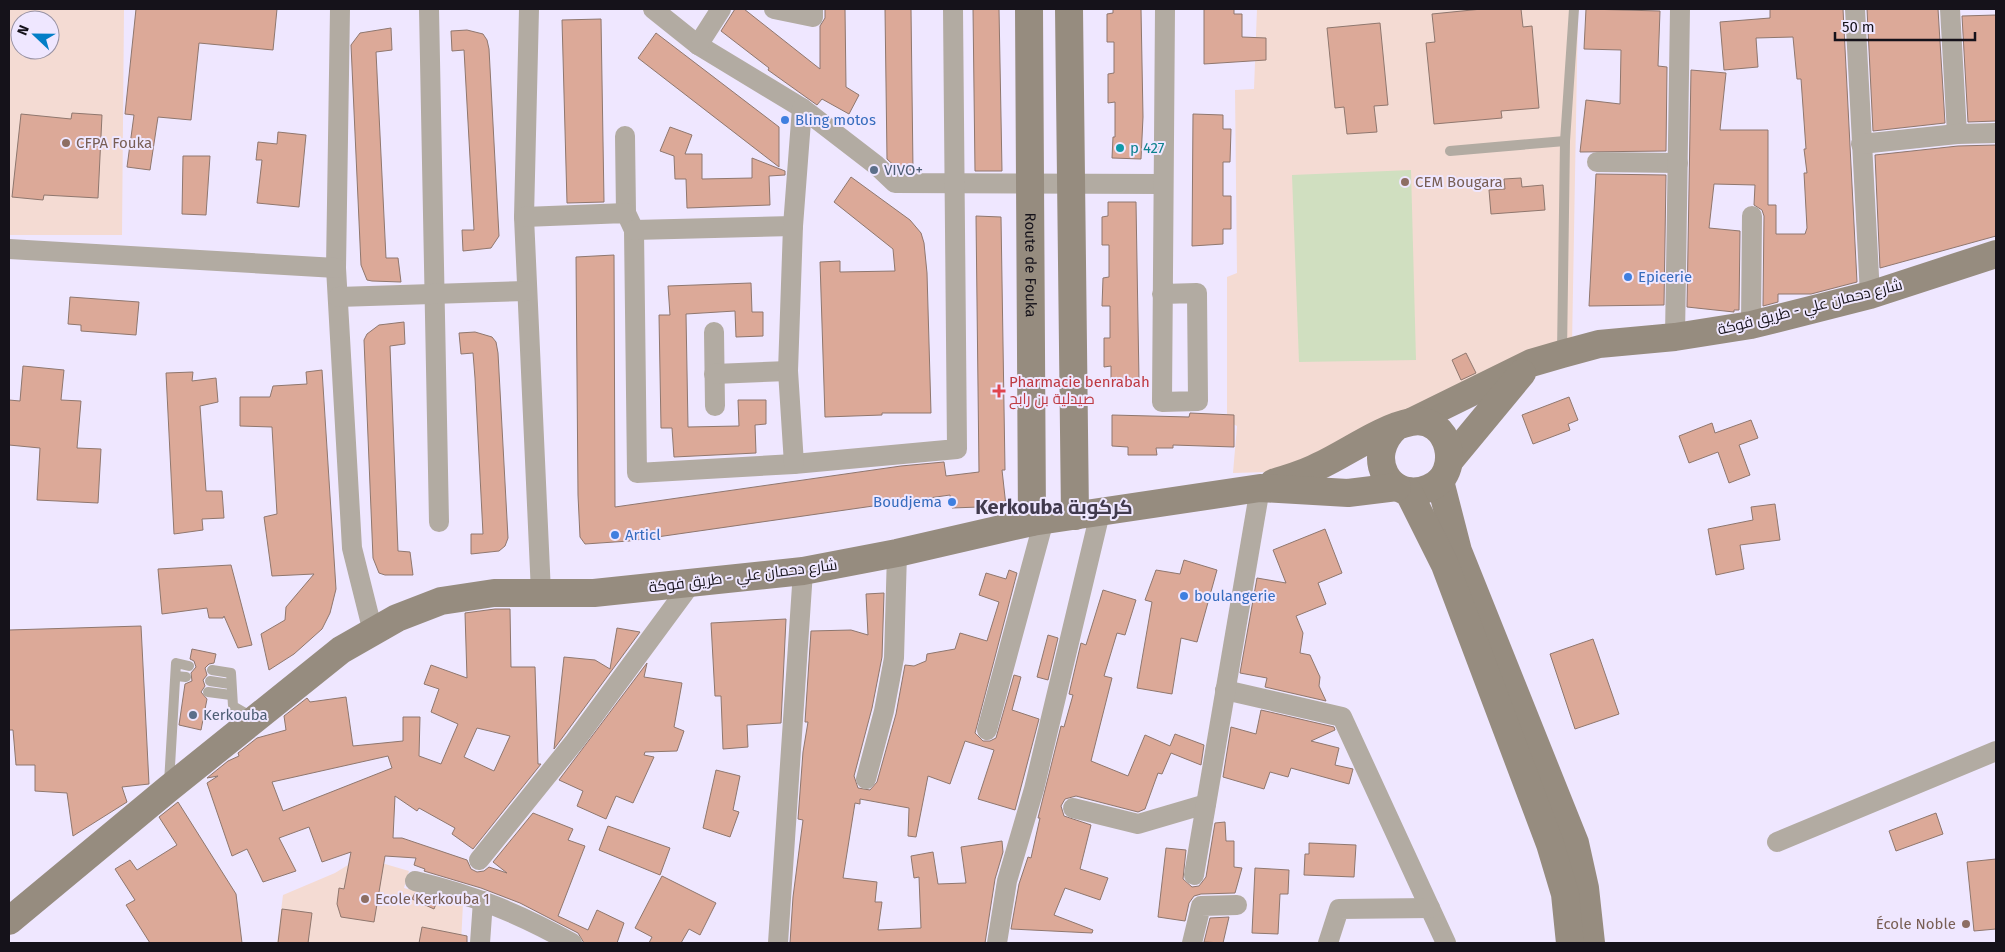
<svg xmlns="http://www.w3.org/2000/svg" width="2005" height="952" font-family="'Fira Sans',Cairo,sans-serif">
<rect width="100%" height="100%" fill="#efe7ff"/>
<!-- education -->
<g fill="#f4dbd3" fill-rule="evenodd">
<path d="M9,9h115l-2,226h-113zM20,20h30v30h-30z"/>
<path d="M1257,9h321l-6,336 -262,111 -43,16 -34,1 4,-47 -10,-5v-144l10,-4 -2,-183 19,-1z"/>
<path d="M361,857l48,14 -5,17 59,15 -2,40h-184l6,-48 52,-22z"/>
</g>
<!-- green -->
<path fill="#d0dfc0" d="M1411,170l5,190 -117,2 -7,-187z"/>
<!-- building -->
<g fill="#dca998" stroke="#8f776e" fill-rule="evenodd">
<path d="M136,9h141l-4,41 -74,-7 -8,77 -33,-3 -8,53 -23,-3 7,-52 -9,-1z"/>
<path d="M735,9h9l76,60v-43l5,-8v-9h20l1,78 13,8 -10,19 -27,-15 -5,6 -49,-35 1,-2 -48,-37z"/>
<path d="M885,9h26l2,161h-14l-12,-11z"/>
<path d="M973,9h26l3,162h-27z"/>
<path d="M1113,9h28l2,108 -2,42 -29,-1 1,-21h2v-35l-7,1v-29l6,-1v-31h-7v-28l6,-1z"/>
<path d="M1204,9h30v5h8v23l24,1v22l-62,4z"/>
<path d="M1482,9h39l2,18 9,-1 7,82 -38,3 1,7 -68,6 -8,-81 9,-1 -3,-28z"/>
<path d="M1586,9l74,2 -2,55 9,1 -1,84 -86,1 6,-52 34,4 1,-54 -37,-1z"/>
<path d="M1770,9h73l14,273 -46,12h-33v8l-15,4 1,-90 -2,-6 -8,-5 1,-20 -41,-1 -5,44 31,3 -1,79h-5v2l-47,-5 4,-237 35,3 -6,57h48v75h8v29h29l2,-6 -3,-55h3l-3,-24h2l-5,-70h-4l-4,-42 -37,1 2,29 -34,3 -4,-48 50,-4z"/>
<path d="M1867,9h71l7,114 -72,8z"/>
<path d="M1996,15v106l-28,1 -6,-106z"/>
<path d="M601,19l3,183 -37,1 -5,-183z"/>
<path d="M1380,23l8,82 -14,1 3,26 -30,2 -3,-27 -9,1 -8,-80z"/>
<path d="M391,28l1,22 -16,2 10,206h12l3,24 -29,-1 -5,-1 -6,-15 -10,-220 9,-12z"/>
<path d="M467,30l16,4 4,6 2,9 10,187 -8,12 -28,3 -1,-21h12l-10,-180 -12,1 -1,-20z"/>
<path d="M656,33l123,94v40l-141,-109z"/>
<path d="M72,113l30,2 -4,83 -54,-3 -1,5 -31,-3 9,-83 50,5z"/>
<path d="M1193,114l30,1v14h8l-1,33h-7v34h8v33h-8v15l-31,2z"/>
<path d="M670,127l22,8 -7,19h17v25l50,-1v-20l33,13v4l-16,1 1,29 -83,3 -1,-29h-11l-1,-23 -14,-5z"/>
<path d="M278,132l28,3 -7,72 -42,-4 5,-43h-6l2,-18 19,2z"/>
<path d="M1996,145v91l-116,32 -5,-113 83,-9z"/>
<path d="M183,156h27l-4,59 -24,-1z"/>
<path d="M1596,174l70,1 -2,130 -75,1z"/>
<path d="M851,177l59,43 11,13 3,10 3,30 4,140h-49v2l-57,2 -5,-155 20,-1v11l55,-1 -2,-22 -59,-47z"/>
<path d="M1521,178l1,9 21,-2 2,25 -54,4 -2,-24 16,-1 -1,-10z"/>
<path d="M1108,202h28l3,179 -28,1v-16l-7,1v-29h6v-32h-8l1,-28 6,-1v-32h-7v-28l6,-1z"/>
<path d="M976,216l25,1 4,253h-3l4,36 -54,2 -2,-13 -321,46 -44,3 -5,-7 -2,-42 -2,-238 38,-2 1,252 286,-41 43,-4 2,14 33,-4z"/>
<path d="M751,283l1,29h11v24l-27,1 -1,-26 -49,3 2,113 51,-1 -1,-26h28v24l-11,1 1,28 -82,4 -2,-29h-11l-2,-113h11l-2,-29z"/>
<path d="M70,297l69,5 -3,33 -55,-4v-6l-13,-1z"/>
<path d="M404,322l1,22 -15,2 8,205 12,1 3,23h-28l-6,-2 -6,-15 -9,-218 3,-6 12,-9z"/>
<path d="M475,332l17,5 4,5 2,11 10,185 -3,8 -6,5 -28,3v-20h12l-8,-156 -2,-25 -12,1 -2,-21z"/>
<path d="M1466,353l10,20 -15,7 -9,-20z"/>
<path d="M23,366l41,4 -3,30 20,1 -4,47 24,1 -3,54 -61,-3 3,-52 -31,-3v-45l11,1z"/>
<path d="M322,370l14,219 -6,24 -8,16 -28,25 -25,16 -8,-36 24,-14 1,-13 28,-33 -42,2 -8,-59 13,-3 -5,-87 -32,-1v-29h30l3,-11 34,-2 -1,-12z"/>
<path d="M193,372l-1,9 24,-3 2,24 -18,4 6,85h16l2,27 -22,1 1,11 -29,4 -8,-161z"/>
<path d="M1569,397l9,23 -10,4 2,6 -37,14 -11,-29z"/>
<path d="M1190,413l44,2v32l-61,-2v3h-17l1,7h-29v-8l-16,-1v-31l77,2z"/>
<path d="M1751,420l7,18 -19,7 11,30 -21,8 -11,-31 -29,11 -10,-27 33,-13 3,10z"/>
<path d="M1775,504l5,36 -40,5 4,24 -28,6 -8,-46 45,-9 -2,-13z"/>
<path d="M1325,529l17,44 -24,10 8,21 -30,12 7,17 -3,20 10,2 10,22 -1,9 7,15 -61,-14 2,-9 -27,-5 17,-95 29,5 -13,-33z"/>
<path d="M1184,560l33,10 -20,72 -16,-4 -9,56 -35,-6 15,-86 -7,-2 11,-30 24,4z"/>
<path d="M231,565l21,80 -14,3 -14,-32 -1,2h-14l-2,-10 -45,6 -4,-45z"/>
<path d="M1009,570l8,3 -42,160 8,8h7l6,-3 18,-63 7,2 -9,33 27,9 -24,91 -37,-11 16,-49 -29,-9 -15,43 -22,-8 -12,61 -8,-1 1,-28 -49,-9v5l-5,-1 -12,75 34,4 -2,20h7l-4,28 43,-2 -2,-51 -5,1 -3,-22 22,-4 5,32 28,-1 -5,-36 41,-6 1,11 -8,27 -10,64h-195l3,-46 10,-77 -5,-1 5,-67 5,-30h-3l6,-91 40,-1 17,5 -2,-41 18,-1 -2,64 -10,51 -18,68 4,12 12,2 7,-8 19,-68 9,-49 9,1 12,-5 1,-7 28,-5 5,-16 27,8 12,-39 -20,-7 7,-22 20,6z"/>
<path d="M1103,590l33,10 -11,35 -8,-2 -13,43 8,2 -21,83 37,15 17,-41 25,11 5,-12 29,11 -3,20 -30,-12 -9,21 -4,-1 -13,36 -7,3 -62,-16 -11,3 -4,7 3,10 27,9 -11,44 28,9 -8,22 -35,-12 -11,27 39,15 -1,3 -81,-4 8,-45 9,-27 3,1 9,-40h-2l23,-92 3,1 9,-32 -4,-1 12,-51 5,2z"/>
<path d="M495,609h15l1,58h24l3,97h3l-68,85 -21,-15 3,-6 -36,-20 -2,3 -22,-15 -2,42h9l65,22 4,9 6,3 7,-1 5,-4 18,6 -14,-11 40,-49 40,16 -5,11 17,6 -27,70 30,14 9,-20 27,13 -7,20h-33l-6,-10 -58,-30 -39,-15 -57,-17 1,-2 -11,-4 2,-7 -31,-2 -11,66 -33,-5 -4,-13 2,-16 5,1 7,-37 -29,10 -13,-35 -30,11 17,33 -33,11 -16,-33 -15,7 -25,-73 11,-7 -11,2 21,-17 11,-5 -1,-3 19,-15 29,-8 -2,-14 23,-18 3,4 36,-5 7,49 50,-5v-24h17l-1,39 22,8 17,-40 -27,-12 8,-23 -15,-5 7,-19 36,13 -2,-65zM477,728l33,8 -16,35 -30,-14zM388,756l4,12 -109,43 -11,-29z"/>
<path d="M786,619l-5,104 -34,2 1,22 -25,2 -2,-53h-6l-4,-73z"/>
<path d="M141,626l8,158 -27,3 5,15 -54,34 -6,-43 -32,-2v-26h-19l-3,-35h-4v-100z"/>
<path d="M617,628l23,4 -86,117 10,-92 31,3 15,9z"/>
<path d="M1048,635l10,3 -10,42 -11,-3z"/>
<path d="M1593,639l26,75 -44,15 -25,-75z"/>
<path d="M192,649l24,5 -2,9 -5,1 -4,4 2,7 -4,5 2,6 -4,6 6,7 -6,31 -22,-5 6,-41 7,-3 -1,-8 5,-6 -2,-6 -4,-2z"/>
<path d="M647,663l-3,14 38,6 -8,44 10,4 -7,20 -32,1 -1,3 10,2 -21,46 -17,-7 -10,23 -29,-13 6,-15 -24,-11z"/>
<path d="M1261,710l73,17 1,3 -24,11 28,7 -4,17 18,4 -4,15 -58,-16 -3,9 -18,-5 -6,17 -41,-12 8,-50 25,7z"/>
<path d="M716,770l24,6 -7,34 6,2 -9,25 -27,-9z"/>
<path d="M178,802l58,92 6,49h-92l-24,-38 9,-5 -20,-31 15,-9 7,10 40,-25 -18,-28z"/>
<path d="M1936,813l7,21 -47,17 -7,-20z"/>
<path d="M1225,822l1,19h8v26l8,1 -7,25 -34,1 -7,2 -5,7 -4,18 -27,-4 8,-69 20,2 -3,29 9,8 7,-1 7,-9 9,-54z"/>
<path d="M608,826l62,22 -10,27 -61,-25z"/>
<path d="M1309,843l47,2 -2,32 -50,-2 1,-21h4z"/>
<path d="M1996,859v70l-22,2 -7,-69z"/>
<path d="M1255,868l34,2 -1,24h-8l-2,40 -26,-1z"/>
<path d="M662,876l54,27 -16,32 -11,-6 -8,14h-32l3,-6 -17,-9z"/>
<path d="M415,893l23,6 -4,10 -22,-10z"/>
<path d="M282,909l30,4 -4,30h-30z"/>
<path d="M1229,917l-6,26 -19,-1 6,-24z"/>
<path d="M422,927l45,9v7h-48z"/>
</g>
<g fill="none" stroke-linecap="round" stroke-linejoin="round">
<!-- service -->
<g stroke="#b2aba2" stroke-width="10">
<path d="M1450,151l115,-10"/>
<path d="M1562,353l3,-212 9,-132"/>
<path d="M212,670l19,3 2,33 21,12"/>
<path d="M176,676l10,1"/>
<path d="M210,681l20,3"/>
<path d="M208,692l23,3"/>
<path d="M169,783l7,-120 13,3"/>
</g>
<!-- minor -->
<g stroke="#b2aba2" stroke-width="20">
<path d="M340,9l-4,259 16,280 21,84"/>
<path d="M429,9l10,513"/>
<path d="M529,9l-5,208 17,376"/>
<path d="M653,9l45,36 104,63 74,57 19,18 268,1"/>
<path d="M774,9l39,8v-8"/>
<path d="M1855,9l15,286"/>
<path d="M1950,9l7,125"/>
<path d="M698,45l23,-36"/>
<path d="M625,136l1,77"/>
<path d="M1861,144l96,-10 39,-1"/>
<path d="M1597,162l81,1"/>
<path d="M524,217l102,-4 8,17 3,243 157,-9 163,-15 -4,-440"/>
<path d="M634,230l159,-4"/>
<path d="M9,249l327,19"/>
<path d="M1162,294l35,-1 1,108 -36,1c0,-131 1,-262 3,-393"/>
<path d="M338,297l188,-6"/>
<path d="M1751,325l1,-109"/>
<path d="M714,332l1,74"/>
<path d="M1675,337l5,-328"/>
<path d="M714,374l74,-3"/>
<path d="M794,464l-6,-93 5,-145 9,-118"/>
<path d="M1225,690l117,27 104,226"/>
<path d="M987,730l57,-210"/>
<path d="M866,779l18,-68 10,-53 3,-105"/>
<path d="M1073,808l65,16 68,-20"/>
<path d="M1777,842l219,-91"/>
<path d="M479,860l96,-119 115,-156"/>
<path d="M1194,875l66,-387"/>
<path d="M415,881c61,15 103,32 157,62"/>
<path d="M480,943l3,-42"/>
<path d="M778,943l25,-372"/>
<path d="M997,943l10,-62 27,-92 66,-276"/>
<path d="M1192,943l9,-37 36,-1"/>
<path d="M1328,943l11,-34 91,-1"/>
</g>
<!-- secondary -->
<g stroke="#968c7f" stroke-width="28">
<path id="s1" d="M1029,9l3,513"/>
<path d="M1069,9l6,507"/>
<path d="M1413,421l118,-58 31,-9 37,-10 76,-7 76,-12 119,-30 126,-41"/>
<path d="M1450,460l72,-87"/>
<path d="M1440,481l18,70 117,292 10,45 6,55"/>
<path d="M1273,483c15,-5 32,-9 46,-17 28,-13 62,-38 92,-44 39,-8 53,52 18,66 -39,17 -67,-32 -32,-62"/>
<path d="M1408,491l37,74 105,279 15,50 5,49"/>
<path d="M9,921l159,-132 173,-139 56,-32 44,-17 53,-8h100l209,-22 94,-18 135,-31 228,-34 88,5 49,-6"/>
</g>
</g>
<!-- markers -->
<g fill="#3f7fe0" stroke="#efe7ff" stroke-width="2">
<circle cx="785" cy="120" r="5"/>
<circle cx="1628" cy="277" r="5"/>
<circle cx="952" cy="502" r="5"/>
<circle cx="615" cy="535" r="5"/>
<circle cx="1184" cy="596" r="5"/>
</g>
<g fill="#8d6e63" stroke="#efe7ff" stroke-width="2">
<circle cx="66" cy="143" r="5"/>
<circle cx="1405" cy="182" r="5"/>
<circle cx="365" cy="899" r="5"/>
<circle cx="1966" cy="924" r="5"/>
</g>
<circle fill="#0f9aa8" stroke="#efe7ff" stroke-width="2" cx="1120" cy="148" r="5"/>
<g fill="#5c6f8a" stroke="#efe7ff" stroke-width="2">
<circle cx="874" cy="170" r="5"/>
<circle cx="193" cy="715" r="5"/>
</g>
<path fill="#e0444e" stroke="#efe7ff" stroke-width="2" d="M996.5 383.5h5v5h5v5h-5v5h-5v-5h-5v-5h5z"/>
<g text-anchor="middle" stroke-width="4" stroke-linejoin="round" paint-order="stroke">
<!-- shop labels -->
<g font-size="15" fill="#366cbe" stroke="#efe7ff" text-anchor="start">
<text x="795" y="125">Bling motos</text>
<text x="1638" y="282">Epicerie</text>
<text x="942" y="507" text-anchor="end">Boudjema</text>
<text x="625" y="540">Articl</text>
<text x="1194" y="601">boulangerie</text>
</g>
<!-- education labels -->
<g font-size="15" fill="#785e54" stroke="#efe7ff" text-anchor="start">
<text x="76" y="148">CFPA Fouka</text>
<text x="1415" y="187">CEM Bougara</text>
<text x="375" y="904">Ecole Kerkouba 1</text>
<text x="1956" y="929" text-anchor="end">École Noble</text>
</g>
<!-- culture labels -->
<g font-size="15" fill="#0d838f" stroke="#efe7ff" text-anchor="start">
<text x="1130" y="153">p 427</text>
</g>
<!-- service labels -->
<g font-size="15" fill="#4e5e75" stroke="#efe7ff" text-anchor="start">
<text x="884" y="175">VIVO+</text>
<text x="203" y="720">Kerkouba</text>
</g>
<!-- street labels -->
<g font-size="15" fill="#15121a" stroke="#efe7ff">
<text dy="5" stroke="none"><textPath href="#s1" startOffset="256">Route de Fouka</textPath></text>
<text transform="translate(1810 307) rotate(-14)" y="5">شارع دحمان علي - طريق فوكة</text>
<text transform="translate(743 576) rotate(-7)" y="5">شارع دحمان علي - طريق فوكة</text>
</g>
<!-- health labels -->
<g font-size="15" fill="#be3a42" stroke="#efe7ff" text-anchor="start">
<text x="1009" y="387">Pharmacie benrabah<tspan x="1009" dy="17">صيدلية بن رابح</tspan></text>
</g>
<!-- district labels -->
<g font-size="20" font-weight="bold" fill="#413a4d" stroke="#efe7ff">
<text x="1054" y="514">Kerkouba كركوبة</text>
</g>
</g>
<!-- border -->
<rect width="2005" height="952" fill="none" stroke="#15121a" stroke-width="20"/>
<!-- north arrow -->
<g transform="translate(35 35) rotate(292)"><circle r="24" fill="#efe7ff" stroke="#9892a3"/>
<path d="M0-4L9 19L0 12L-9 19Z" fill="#037ec7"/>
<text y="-8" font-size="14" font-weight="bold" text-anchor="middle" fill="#15121a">N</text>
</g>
<!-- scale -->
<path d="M1835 32v8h140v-8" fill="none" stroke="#15121a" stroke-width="2.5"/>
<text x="1842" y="32" font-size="15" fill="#15121a" stroke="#efe7ff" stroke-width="4" paint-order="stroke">50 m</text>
</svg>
